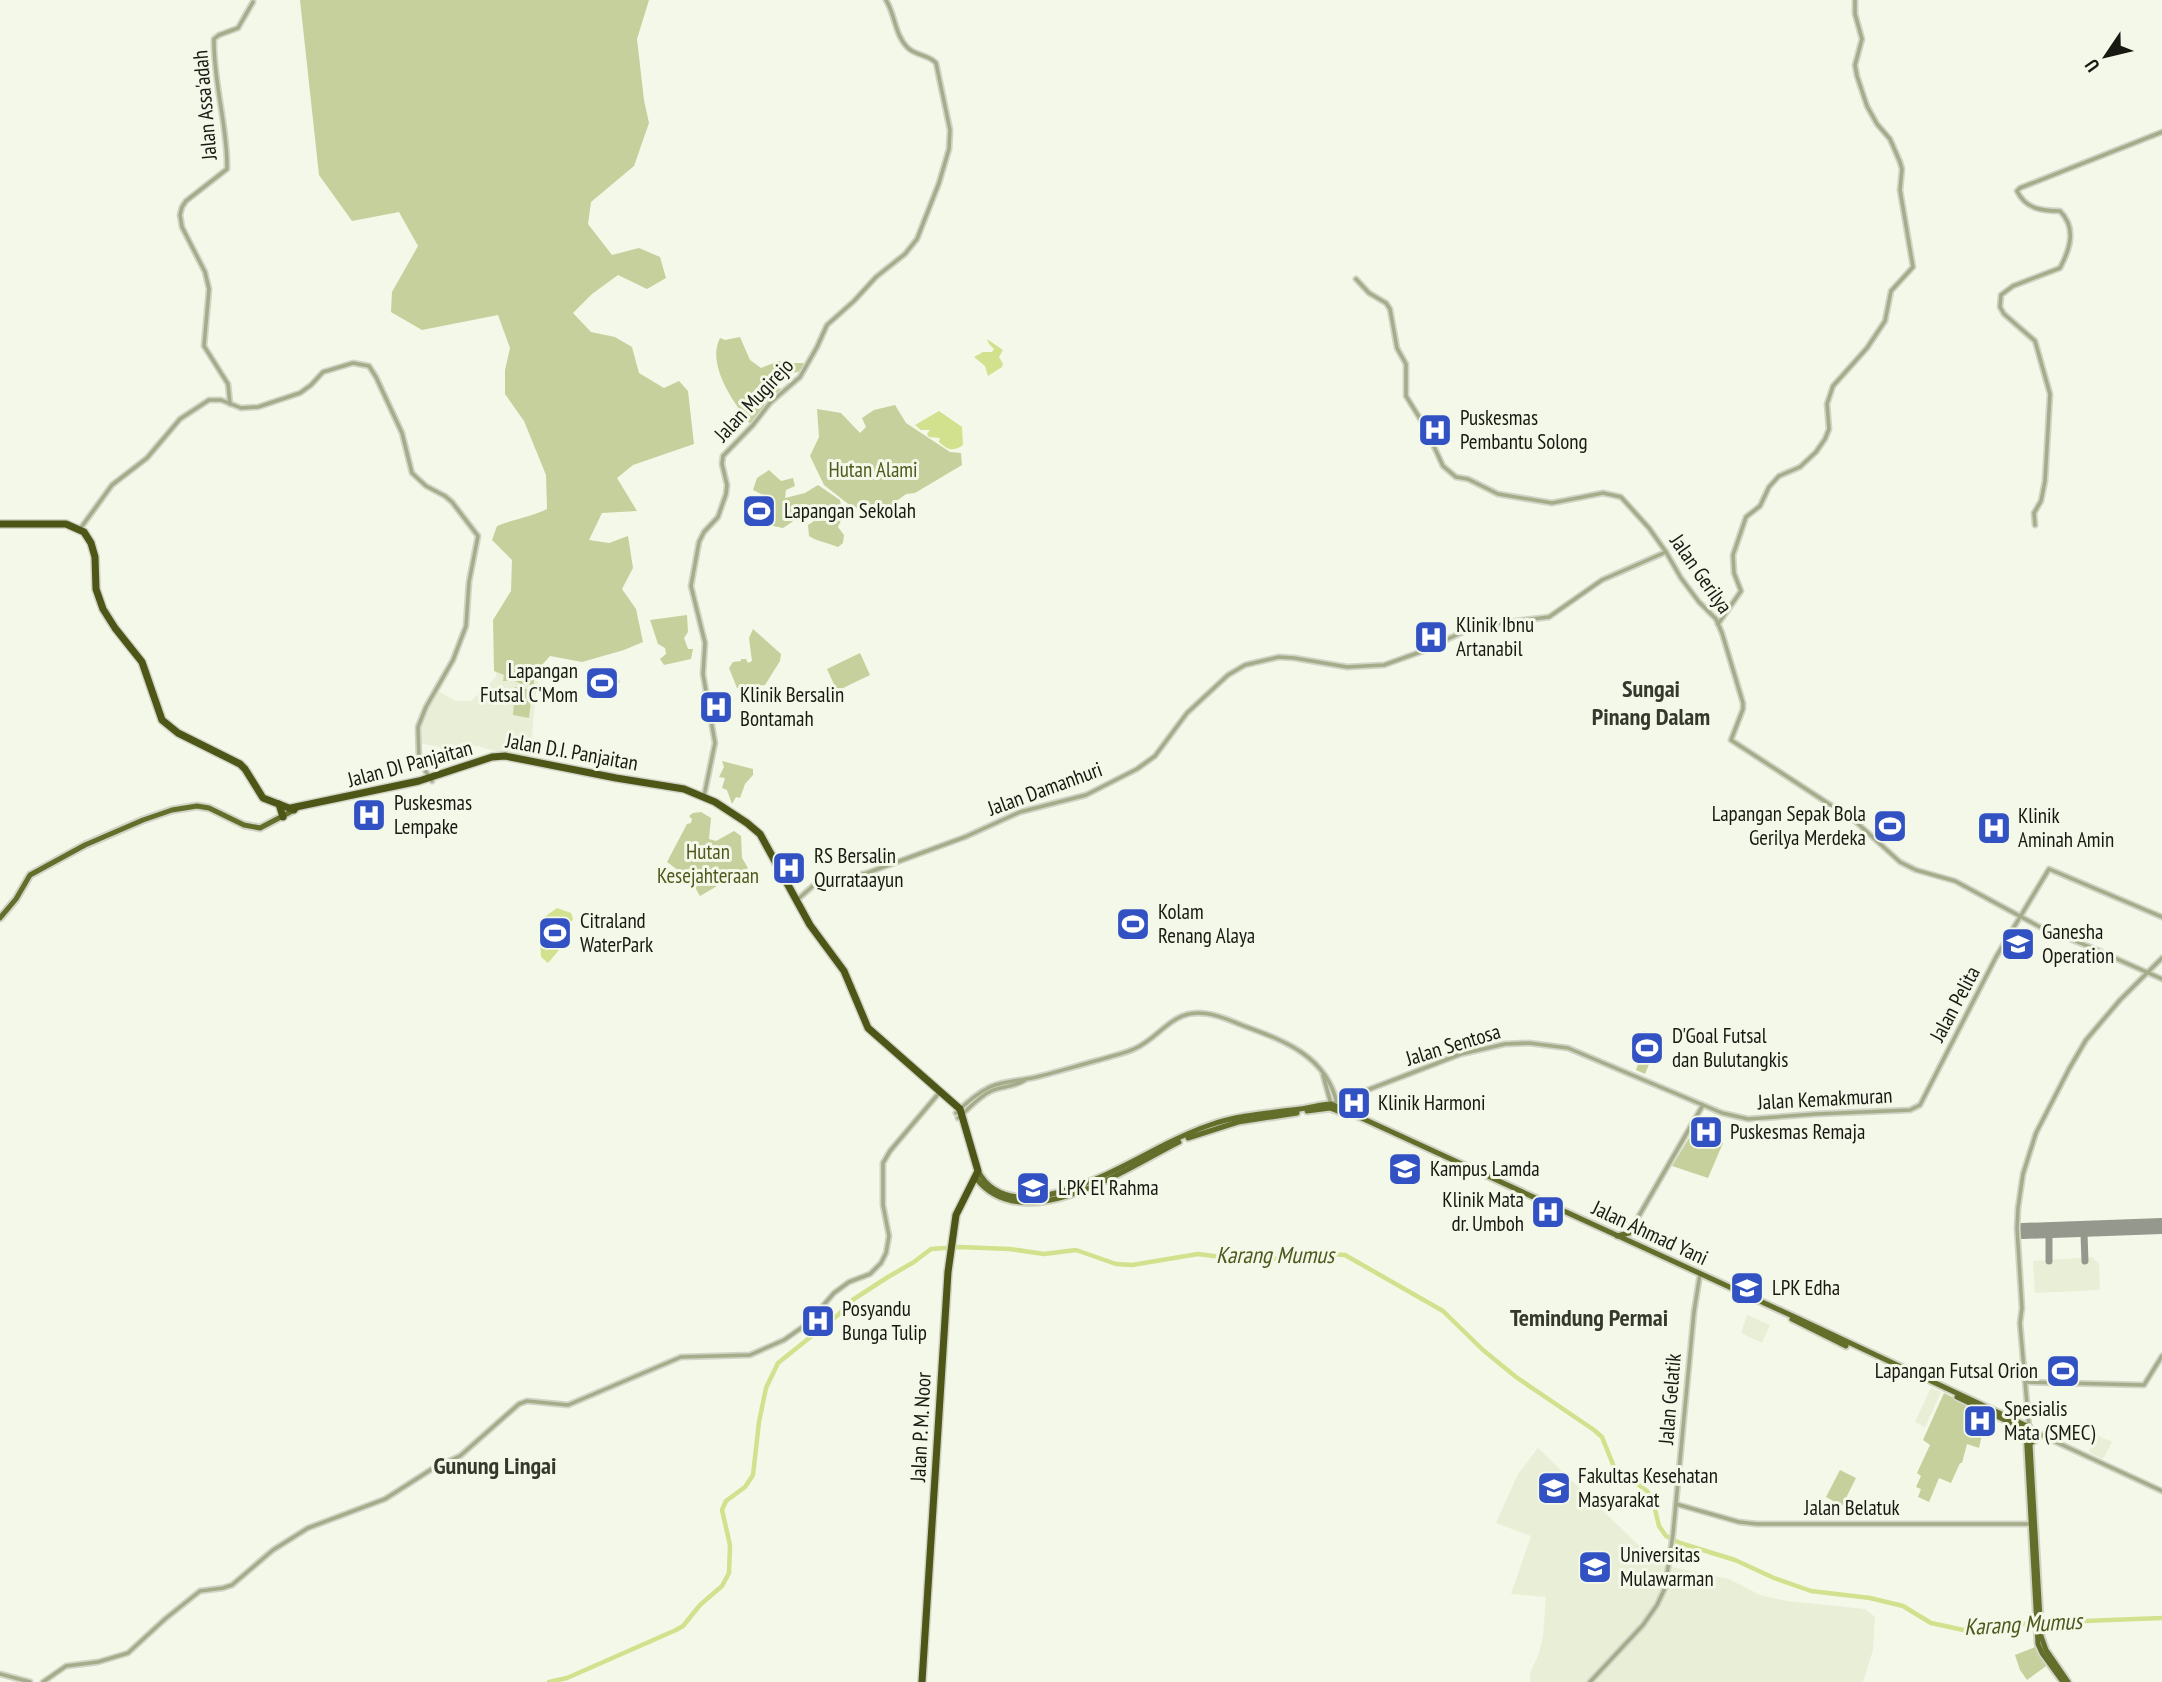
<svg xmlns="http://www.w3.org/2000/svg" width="2162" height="1682" font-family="'PT Sans Narrow',sans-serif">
<rect width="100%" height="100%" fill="#f4f8e8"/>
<!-- built -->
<g fill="#e9eed7">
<path d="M536,658l2,25 -2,10 -6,63 -28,-3 -24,-7h-7l-25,10 -5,-3 -1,-6 -22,-4 1,-20 17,-33 20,11h15l25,-24 1,-14z"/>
<path d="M2092,1257l7,7 1,26 -65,3 -2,-32z"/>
<path d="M1747,1315l23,10 -8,18 -21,-10z"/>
<path d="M1931,1388l10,4 -16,35 -10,-5z"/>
<path d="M2094,1434l18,8 -9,17 -14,-7z"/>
<path d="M1538,1448l120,116 71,15 31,16 27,6 78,8 10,8 -2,33 -10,32h-333v-9l8,-17 5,-20 3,-39 -35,-3 20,-58 -35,-13 22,-49z"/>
</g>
<!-- green -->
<g fill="#c5d09c">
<path d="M300,0h349l-12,39 7,61 5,23 -15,43 -43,36 -3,22 24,31 27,-7 21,9 6,21 -19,11 -29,-14 -26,19 -19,19 18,19 24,5 17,10 7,26 25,15 15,-7 9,10 6,53 -61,21 -16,13 20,33 -35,2 -13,27 20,3 19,-7 5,32 -11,21 14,20 7,33 -19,8 -42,12 -32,-6 -16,18v11h-11l-12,-6v2h-8l1,-6 -10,-4 -1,-51 18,-29 1,-31 -20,-20 5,-14c17,-7 34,-9 50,-17l-1,-34 -22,-54 -19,-27v-24l5,-22 -12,-33 -76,15 -31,-18 1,-20 26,-46 -19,-34 -47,9 -33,-46z"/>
<path d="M740,337l10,23 11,8 18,-7 7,2h17v5l-5,4 -9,1 -12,10 4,8 -31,33c-16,-21 -44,-59 -30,-86l5,2z"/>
<path d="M895,405l11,18 44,29 11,1 1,12 -47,28 -9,1 -16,12 -22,8 -21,-11 -23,-18 -14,-29 9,-19 -2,-28 24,4 19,20 6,-6 -4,-9 12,-8z"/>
<path d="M769,470l12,11 12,-3 2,8 -9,4 -1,8 20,-5 13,-8 22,15 3,16 -5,11 6,8 -1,8 -5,4c-9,-4 -20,-5 -29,-11l-1,-11 15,-10v-4l-8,-7 -12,4 -5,10 -15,10 -15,-3 -3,-3 4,-24 -16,-8 4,-12z"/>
<path d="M687,615l1,17 -4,6 4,11h5l-2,10 -27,6 -4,-6 6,-5 -1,-6 -7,-4 -8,-24z"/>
<path d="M753,629l28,25 -1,7 -15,24 -28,3 -8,-20 4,-6 8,-1v-2h5l2,4 4,-2 -3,-23z"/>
<path d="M860,653l10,22 -33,16 -10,-22z"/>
<path d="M611,667l9,15 -26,17 -9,-14z"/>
<path d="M515,687l17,3 -3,28 -16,-3z"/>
<path d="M722,761l31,8v6l-8,9 -5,14 -4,-1 -4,7 -5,-14 -5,-2 3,-10 -6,-1 5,-10z"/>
<path d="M701,812l10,6 -2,21 7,2 18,-10 7,5 1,22 6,10 -48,28 -10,-17 -23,-17 20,-38 4,-1 1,-4 -3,-3 4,-3z"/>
<path d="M1644,1031l15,9 -14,34 -9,-4 6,-17 -9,-10z"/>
<path d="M1692,1133l31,10 -15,35 -36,-12z"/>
<path d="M1944,1393l27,13 -2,6 4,2 -2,12 12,4 -4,18 -12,-4 -5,19h-2l-9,20 -12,-5 -10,24 -11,-5 3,-8 -5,-2 5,-11 -4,-3 13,-28 -7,-5z"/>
<path d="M1840,1470l16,8 -14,28 -16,-9z"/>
<path d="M2038,1646l11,18 -22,16 -7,-10 -5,-15z"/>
</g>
<!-- water -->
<g fill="#d1e18d">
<path d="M987,339l16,11 -4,7 4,7 -1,3 -14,9 -3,-10 -11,-9 9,-5h9l2,-3 -5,-5z"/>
<path d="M939,411l23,16 1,18c-10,7 -15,5 -24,-3l1,-4 -11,-1 -2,-3 3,-4h-9l-6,-5z"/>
<path d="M557,908l14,5 2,6 -6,9 2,10 -21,25 -7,-6 -1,-20 5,-8 -6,-8z"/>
</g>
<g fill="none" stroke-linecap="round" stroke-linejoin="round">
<!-- river -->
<path stroke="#d1e18d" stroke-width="4.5" d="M549,1682l18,-4 109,-48 7,-4 17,-21 22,-19 7,-13 1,-28 -8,-35 4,-9 19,-14 8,-12 6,-53 7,-34 12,-25 60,-48 13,-14 37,-24 26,-15 17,-13 28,-2 51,2 34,5 32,-4 40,14 16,1 66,-11 46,6 59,-2 28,-4 14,1 98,56 40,39 33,27 78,53 8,7 12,30 33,24 6,10 6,25 7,10 14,7 55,17 39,18 37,13 59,7 33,8 28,17 37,8 65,-8 129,-5"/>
<!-- taxiway -->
<g stroke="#95988c" stroke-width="7">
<path d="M2076,1229l8,5 1,27"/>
<path d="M2049,1261v-27l4,-5"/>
</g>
<!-- runway -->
<path stroke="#95988c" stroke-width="16" d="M2022,1231l140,-5"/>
<!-- minor casing -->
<g stroke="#d1d4c6" stroke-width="7">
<g id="minor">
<path d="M1356,279l13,14 17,10 4,6 7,39 9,16v32l18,29 19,41 13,11 12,2 30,15 54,9 51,-10 18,4 28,31 17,24 15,26 18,24 17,17 6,14 21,70v6l-12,31 124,81 45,41 16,8 39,11 83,45 52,21 72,32"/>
<path d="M230,404l-2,-20 -24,-38 5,-57 -4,-17 -23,-45 -2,-12 2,-8 4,-6 41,-32c1,-43 -14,-86 -13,-130l5,-4 19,-7 15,-26"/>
<path d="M2035,525l-1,-12 7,-12 4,-20 5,-87 -15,-53 -31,-27 -4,-7 1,-12 12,-9 47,-18c10,-19 17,-40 0,-57 -19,0 -34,-2 -43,-20l3,-3 142,-56"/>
<path d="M80,529l32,-44 35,-27 33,-39 29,-19h12l20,8 17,-1 42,-14 11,-8 12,-13 30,-9 16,3 7,11 26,56 10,40 14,13 19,10 7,6 26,34 -9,46 -3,44 -13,34 -27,47 -8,20 1,34 13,20"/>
<path d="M1718,624l23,-33 -7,-18 -1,-18 13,-38 14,-11 9,-19 10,-11 21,-9 16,-15 9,-13 4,-10 -2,-25 6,-18 34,-38 18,-27 6,-30 22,-24 -13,-77 2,-21 -2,-7 -10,-23 -13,-15 -10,-18 -10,-30 -2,-11 7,-26 -7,-25v-14"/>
<path d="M704,796l11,-53 -12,-69 2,-31 -14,-57 8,-44 5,-10 14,-15 8,-23 1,-9 -5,-21 1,-8 30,-31 17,-22 30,-26 17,-30 10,-22 27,-24 22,-24 29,-23 12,-15 22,-56 10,-34 1,-19 -14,-67c-8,-9 -21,-7 -29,-16 -12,-12 -12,-33 -21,-47"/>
<path d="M798,899l15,-13 54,-13 98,-36 55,-25 66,-17 51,-26 18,-13 32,-43 41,-38 17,-10 34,-8 15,1 53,9 37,-2 39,-14 52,-25 74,-9 53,-37 64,-28"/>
<path d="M1323,1075l8,29"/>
<path d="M1331,1104l130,-50 44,-10 24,-1 39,5 154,65 26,6 68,-5 94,-4 10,-5 76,-148 53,-88 113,48"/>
<path d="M956,1113c10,-10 22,-20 34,-26 14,-6 28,-6 42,-9 22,-5 44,-12 67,-18 12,-4 24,-6 35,-11 24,-10 36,-36 64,-36 16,0 31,7 46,13 41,15 82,30 93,77"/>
<path d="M958,1118c11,-9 20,-21 33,-27 11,-5 24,-4 34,-11"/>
<path d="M1629,1233l74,-128"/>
<path d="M2027,1382l117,3 18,-29"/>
<path d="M2029,1427l-9,-104 2,-15 -5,-80 1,-20 5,-34 13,-41 33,-64 17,-29 34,-40 42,-42"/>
<path d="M2030,1430l132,61"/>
<path d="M1676,1504l63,18 18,2h274"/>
<path d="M0,1674l30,8"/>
<path d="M43,1682l23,-16 32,-4 30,-9 37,-34 35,-28 23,-3 9,-3 41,-35 35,-22 77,-29 47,-30 28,-13 59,-52 8,-3 41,4 113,-48 69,-2 34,-15 23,-16 27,-31 15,-11 21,-8 11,-11 5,-10 3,-17 -6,-31v-42l7,-12 49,-58"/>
<path d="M1590,1682l53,-57 14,-20 8,-17 8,-54 21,-222 6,-38"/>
</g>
</g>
<!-- major casing -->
<g stroke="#d1d4c6" stroke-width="9">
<g id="major">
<path d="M0,918l16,-19 14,-24 55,-30 58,-25 29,-10 25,-4 12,2 35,17 16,3 36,-19"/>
<path d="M1345,1110l1,-6 5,-8"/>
<path d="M1307,1111l23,-3 18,7"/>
<path d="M1188,1138l50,-16 59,-9"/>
<path d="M978,1171c33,64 146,-6 188,-27 14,-7 29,-14 44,-19 28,-10 60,-12 90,-16 10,-1 21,-5 31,-5l466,214 232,109 12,209 5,14 22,32"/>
<path d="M975,1177c48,64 153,-10 204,-35"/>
<path d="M1617,1236l12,-3"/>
<path d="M1792,1319l54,27"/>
<path d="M1957,1397l73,35"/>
<path d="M2026,1429l12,215 4,9 21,29"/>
<path d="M2031,1443l10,-8"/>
</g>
</g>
<!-- highway casing -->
<g stroke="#d1d4c6" stroke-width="10">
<g id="highway">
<path d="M0,524h66l18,8 7,11 4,14 1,32 7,20 12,19 27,34 20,58 16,13 62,31 5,5 18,29 31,12"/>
<path d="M279,804l4,13"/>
<path d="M291,808l128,-27 73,-24 13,-1 111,22 68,11 31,13 32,21 13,11 50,91 34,46 24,57 92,81 18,62 -22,44 -8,57 -26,410"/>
</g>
</g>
<!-- minor -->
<use href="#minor" stroke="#a4ac89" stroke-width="3.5"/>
<!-- major -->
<use href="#major" stroke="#636e2a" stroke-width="5"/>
<!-- highway -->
<use href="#highway" stroke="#4d5616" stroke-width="7"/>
</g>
<!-- icons -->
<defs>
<g id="hospital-square" transform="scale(1.75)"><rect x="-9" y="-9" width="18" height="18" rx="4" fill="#3252c3" stroke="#f4f8e8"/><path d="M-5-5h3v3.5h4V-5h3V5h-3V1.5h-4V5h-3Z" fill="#fff"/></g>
<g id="stadium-square" transform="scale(1.75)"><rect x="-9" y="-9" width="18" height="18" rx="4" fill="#3252c3" stroke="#f4f8e8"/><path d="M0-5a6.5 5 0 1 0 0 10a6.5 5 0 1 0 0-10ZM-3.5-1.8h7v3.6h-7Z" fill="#fff"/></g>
<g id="university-square" transform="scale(1.75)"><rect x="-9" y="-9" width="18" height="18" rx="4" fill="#3252c3" stroke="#f4f8e8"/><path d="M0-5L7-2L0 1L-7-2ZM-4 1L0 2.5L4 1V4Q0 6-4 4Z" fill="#fff"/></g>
</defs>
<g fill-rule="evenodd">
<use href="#hospital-square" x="1435" y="430"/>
<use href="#stadium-square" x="759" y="511"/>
<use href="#hospital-square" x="1431" y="637"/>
<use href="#stadium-square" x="602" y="683"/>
<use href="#hospital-square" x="716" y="707"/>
<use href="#hospital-square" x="369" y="815"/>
<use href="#stadium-square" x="1890" y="826"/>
<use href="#hospital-square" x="1994" y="828"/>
<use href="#hospital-square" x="789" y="868"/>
<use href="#stadium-square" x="1133" y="924"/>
<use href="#stadium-square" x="555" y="933"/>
<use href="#university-square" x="2018" y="944"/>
<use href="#stadium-square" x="1647" y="1048"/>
<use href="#hospital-square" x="1354" y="1103"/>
<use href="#hospital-square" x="1706" y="1132"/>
<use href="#university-square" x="1405" y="1169"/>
<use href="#university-square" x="1033" y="1188"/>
<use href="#hospital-square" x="1548" y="1212"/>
<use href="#university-square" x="1747" y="1288"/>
<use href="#hospital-square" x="818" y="1321"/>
<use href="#stadium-square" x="2063" y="1371"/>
<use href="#hospital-square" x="1980" y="1421"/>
<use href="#university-square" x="1554" y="1488"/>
<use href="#university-square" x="1595" y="1567"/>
</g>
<g text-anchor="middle" stroke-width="6" stroke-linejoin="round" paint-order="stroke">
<!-- street labels -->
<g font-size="21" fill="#181913" stroke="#f4f8e8">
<text transform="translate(205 105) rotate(-95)" y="7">Jalan Assa'adah</text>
<text transform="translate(754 400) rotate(-47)" y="7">Jalan Mugirejo</text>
<text transform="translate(1701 574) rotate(55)" y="7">Jalan Gerilya</text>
<text transform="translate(572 752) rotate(10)" y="7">Jalan D.I. Panjaitan</text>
<text transform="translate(410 764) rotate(-15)" y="7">Jalan DI Panjaitan</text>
<text transform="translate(1045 789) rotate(-20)" y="7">Jalan Damanhuri</text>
<text transform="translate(1955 1004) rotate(-62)" y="7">Jalan Pelita</text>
<text transform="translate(1453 1045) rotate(-17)" y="7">Jalan Sentosa</text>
<text transform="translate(1825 1099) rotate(-3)" y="7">Jalan Kemakmuran</text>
<text transform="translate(1650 1233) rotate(25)" y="7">Jalan Ahmad Yani</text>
<text transform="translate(1670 1399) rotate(-85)" y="7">Jalan Gelatik</text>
<text transform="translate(921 1427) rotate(-87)" y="7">Jalan P. M. Noor</text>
<text x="1852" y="1515">Jalan Belatuk</text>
</g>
<!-- poi labels -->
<g font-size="21" fill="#181913" stroke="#f4f8e8" text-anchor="start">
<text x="1460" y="425">Puskesmas<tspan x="1460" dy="24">Pembantu Solong</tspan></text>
<text x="784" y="518">Lapangan Sekolah</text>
<text x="1456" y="632">Klinik Ibnu<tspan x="1456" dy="24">Artanabil</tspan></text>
<text x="578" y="678" text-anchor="end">Lapangan<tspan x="578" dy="24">Futsal C'Mom</tspan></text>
<text x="740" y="702">Klinik Bersalin<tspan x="740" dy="24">Bontamah</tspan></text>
<text x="394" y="810">Puskesmas<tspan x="394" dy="24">Lempake</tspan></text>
<text x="1866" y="821" text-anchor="end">Lapangan Sepak Bola<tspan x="1866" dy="24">Gerilya Merdeka</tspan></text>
<text x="2018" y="823">Klinik<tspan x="2018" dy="24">Aminah Amin</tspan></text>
<text x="814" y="863">RS Bersalin<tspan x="814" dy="24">Qurrataayun</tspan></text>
<text x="1158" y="919">Kolam<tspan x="1158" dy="24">Renang Alaya</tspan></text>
<text x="580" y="928">Citraland<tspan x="580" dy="24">WaterPark</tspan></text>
<text x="2042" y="939">Ganesha<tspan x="2042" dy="24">Operation</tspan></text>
<text x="1672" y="1043">D'Goal Futsal<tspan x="1672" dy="24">dan Bulutangkis</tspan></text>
<text x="1378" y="1110">Klinik Harmoni</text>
<text x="1730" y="1139">Puskesmas Remaja</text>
<text x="1430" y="1176">Kampus Lamda</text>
<text x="1058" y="1195">LPK El Rahma</text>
<text x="1524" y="1207" text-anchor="end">Klinik Mata<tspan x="1524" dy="24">dr. Umboh</tspan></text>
<text x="1772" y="1295">LPK Edha</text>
<text x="842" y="1316">Posyandu<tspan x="842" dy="24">Bunga Tulip</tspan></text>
<text x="2038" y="1378" text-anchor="end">Lapangan Futsal Orion</text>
<text x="2004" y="1416">Spesialis<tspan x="2004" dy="24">Mata (SMEC)</tspan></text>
<text x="1578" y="1483">Fakultas Kesehatan<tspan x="1578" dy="24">Masyarakat</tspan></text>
<text x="1620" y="1562">Universitas<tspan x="1620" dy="24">Mulawarman</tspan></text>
</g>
<!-- park labels -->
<g font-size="21" fill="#50591d" stroke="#f4f8e8">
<text x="873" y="477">Hutan Alami</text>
<text x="708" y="859">Hutan<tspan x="708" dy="24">Kesejahteraan</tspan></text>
</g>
<!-- water labels -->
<g font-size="23" font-style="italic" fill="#4f591d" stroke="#f4f8e8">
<text x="1275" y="1263">Karang Mumus</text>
<text transform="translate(2023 1624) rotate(-3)" y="8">Karang Mumus</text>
</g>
<!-- quarter labels -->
<g font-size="24" font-weight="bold" fill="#35382c" stroke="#f4f8e8">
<text x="1651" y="697">Sungai<tspan x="1651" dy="28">Pinang Dalam</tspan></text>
<text x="1589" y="1326">Temindung Permai</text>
<text x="495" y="1474">Gunung Lingai</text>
</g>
</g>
<!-- north arrow -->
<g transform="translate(2106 56) rotate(235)" stroke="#f4f8e8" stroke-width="5" paint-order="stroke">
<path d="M0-5L12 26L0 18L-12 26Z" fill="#181913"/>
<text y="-10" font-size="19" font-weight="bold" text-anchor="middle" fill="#181913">U</text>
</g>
</svg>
